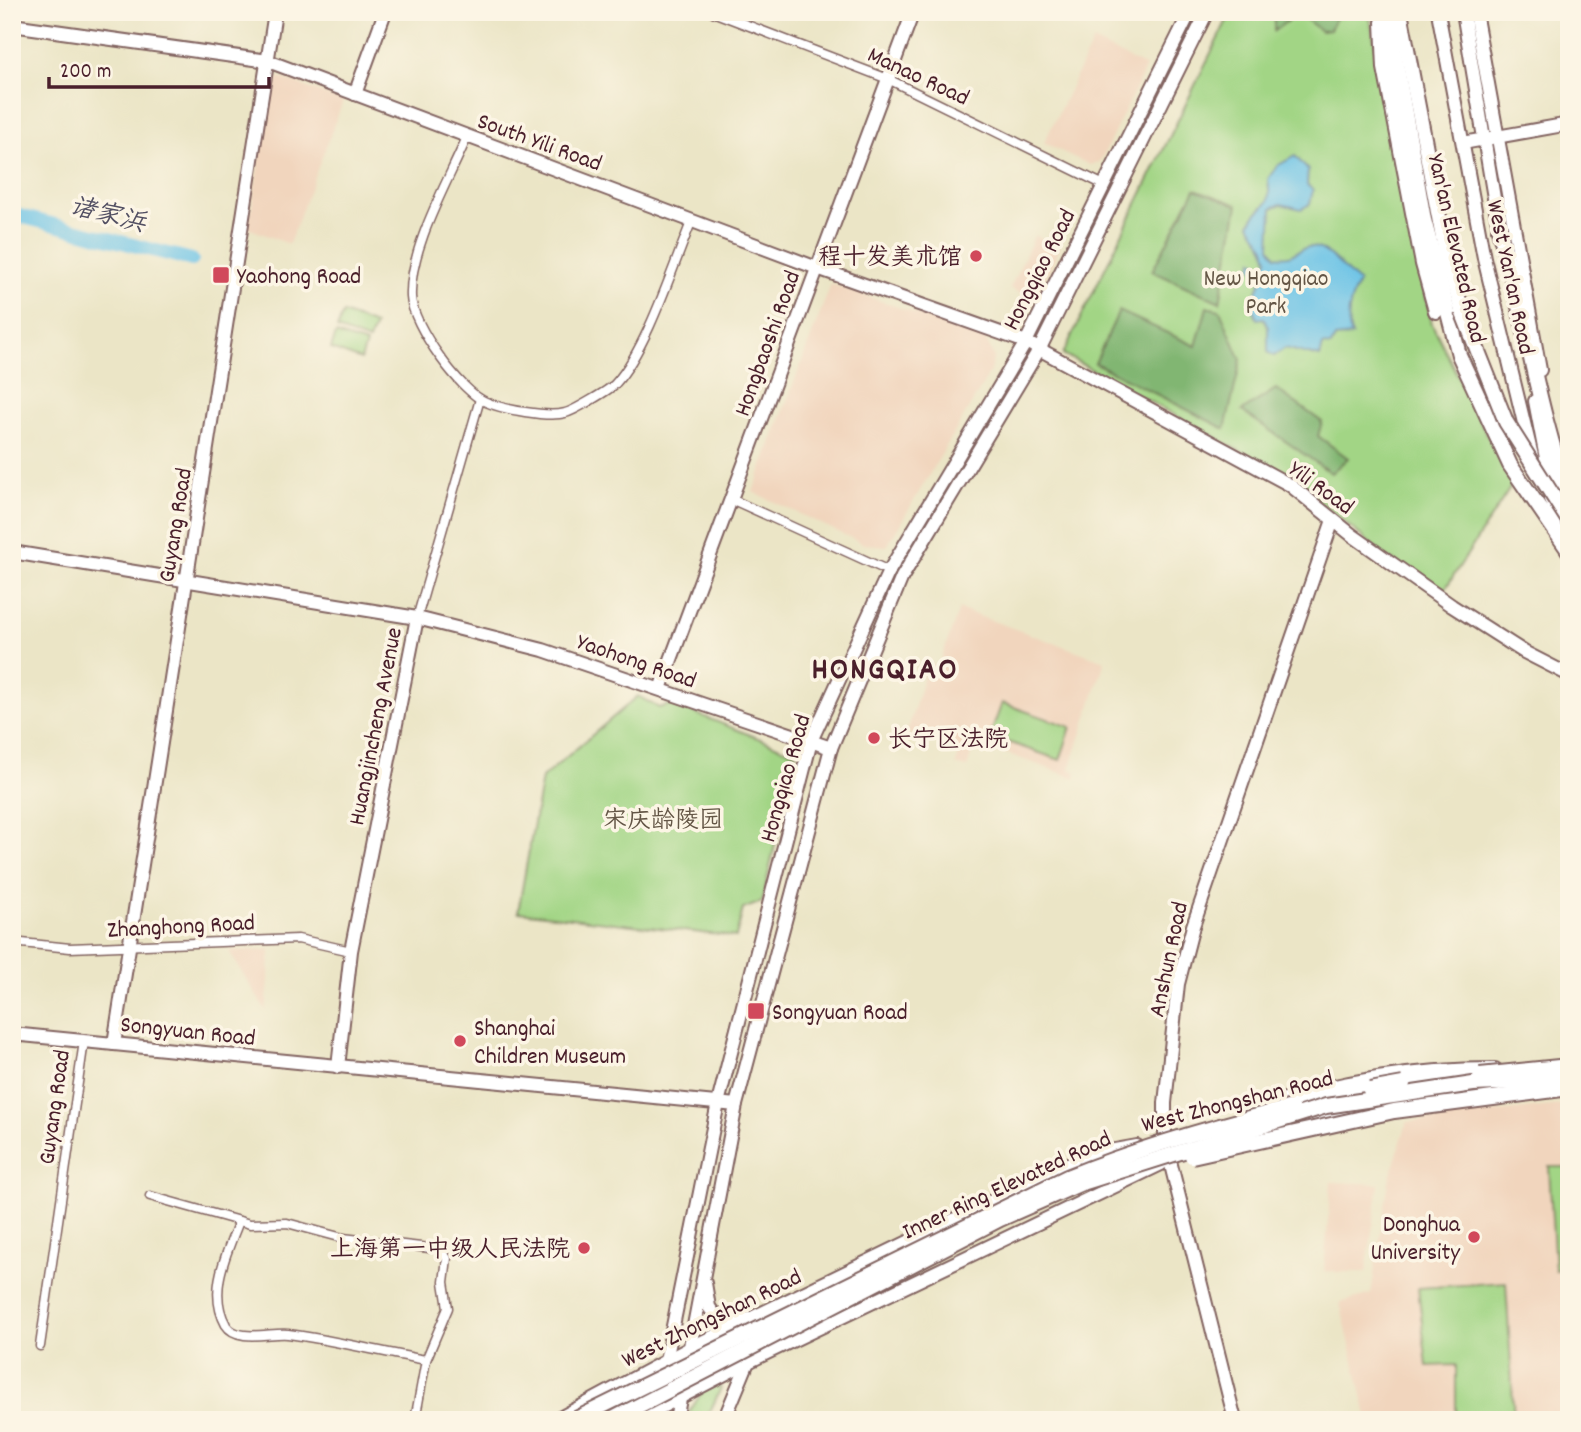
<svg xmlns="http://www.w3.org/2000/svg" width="1581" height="1432" font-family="Dekko,'LXGW WenKai TC',sans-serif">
<rect width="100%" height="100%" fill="#fcf5e5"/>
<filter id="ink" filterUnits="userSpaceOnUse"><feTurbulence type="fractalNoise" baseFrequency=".0143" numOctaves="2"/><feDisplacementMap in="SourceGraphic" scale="14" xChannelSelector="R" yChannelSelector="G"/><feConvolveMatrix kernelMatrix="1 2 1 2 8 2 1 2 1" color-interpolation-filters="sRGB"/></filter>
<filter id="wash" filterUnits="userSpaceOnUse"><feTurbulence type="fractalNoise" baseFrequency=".00686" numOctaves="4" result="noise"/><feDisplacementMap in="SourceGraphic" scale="28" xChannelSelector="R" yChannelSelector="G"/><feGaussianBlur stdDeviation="1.57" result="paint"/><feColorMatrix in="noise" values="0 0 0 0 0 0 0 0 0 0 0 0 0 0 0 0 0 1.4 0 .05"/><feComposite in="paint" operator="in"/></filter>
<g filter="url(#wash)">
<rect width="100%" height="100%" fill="#ebe5c6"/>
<!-- built -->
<g fill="#f1d5bd">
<path d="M1093,41l53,26 -46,95 -10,3 -46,-22z"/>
<path d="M279,77l64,24 -54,143 -41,-16 23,-141z"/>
<path d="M1035,235l25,12 -25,53 -25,-12z"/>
<path d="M831,284l153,53 10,19 -5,18 -102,172 -23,-2 -111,-52z"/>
<path d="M959,609l146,52 -35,108 7,4 -2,5 -100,-36 -8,26 -11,-3 4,-15 -53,-17 21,-70 11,3z"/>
<path d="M270,950l-1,30 -3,31 -37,-60z"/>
<path d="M1569,1104v316h-201l-28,-117 31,-9 18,-113 18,-59z"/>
<path d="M1331,1182l48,2 -13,88h-42z"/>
</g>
<!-- green -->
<g fill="#a2d585" stroke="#767a58" stroke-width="2">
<path d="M1231,12h138l34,182 29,130 80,161 -67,104 -55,-29 -95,-79 -232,-127z"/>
<path d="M343,313l32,12 -6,16 -32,-12z"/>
<path d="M336,334l30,10 -5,16 -30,-11z"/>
<path d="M638,696l21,12 13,-4 124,49 -34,149 -19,7 -7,28 -218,-25 24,-134z"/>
<path d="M1002,703l69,24 -11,33 -70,-24z"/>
<path d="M1549,1167h20v102l-14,1z"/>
<path d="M1506,1282l8,138h-58v-55l-29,1 -9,-78z"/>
<path d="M716,1386l5,2 -15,32h-22l18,-28z"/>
</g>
<!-- forest -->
<g fill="#81b672" stroke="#666a4e" stroke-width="2">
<path d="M1274,12h64l-8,18 -9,1 -23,-18 -24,18z"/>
<path d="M1195,189l43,16 -18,97 -68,-31z"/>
<path d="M1207,307l13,3 21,50 -16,69 -130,-66 24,-52 77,35z"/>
<path d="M1276,389l46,33 -4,14 30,22 -17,15 -89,-62z"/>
</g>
<!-- water -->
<path fill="#69c2e6" stroke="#5a7088" stroke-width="2" d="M1295,156l13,14 -1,15 6,5 -3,14 -9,5 -20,-5 -9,4 -2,39 6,9c19,3 18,-6 32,-9 19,-3 37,26 51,35 -9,17 -15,36 -7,54l-17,2 -4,8 -8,-1 -3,12 -35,-9 -11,8 -6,-4v-24l-4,-10 -7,1 -5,-16 12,-29 -12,-6 1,-8 10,7 5,-7 -3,-12 -15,-24c10,-23 23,-11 18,-45l9,-13z"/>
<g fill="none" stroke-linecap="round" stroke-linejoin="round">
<!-- river -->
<path stroke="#69c2e6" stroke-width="14" d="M12,214l180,46"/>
</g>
</g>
<g filter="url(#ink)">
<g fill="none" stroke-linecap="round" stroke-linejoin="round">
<!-- street casing -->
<g stroke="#826461" stroke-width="11">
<g id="street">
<path d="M713,12l175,67 216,106"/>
<path d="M467,137c-19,45 -58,111 -56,160 1,28 50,95 75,105 16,7 62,16 79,11 9,-2 44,-23 50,-29 32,-35 58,-118 77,-164"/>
<path d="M731,499l160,73"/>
<path d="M417,618l63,-219"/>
<path d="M12,942l58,6 228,-9 53,12"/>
<path d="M150,1196l100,28 37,-1 56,15 95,11 9,9 -3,24 4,26 -22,52 -11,60"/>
<path d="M239,1221c-12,32 -32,70 -13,104 11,18 45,7 62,9 46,6 92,18 138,26"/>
<path d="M40,1346l44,-305"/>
</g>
</g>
<!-- secondary casing -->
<g stroke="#826461" stroke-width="16">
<g id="secondary">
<path d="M12,25l256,36 549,207 209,74 264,143 62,50 100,71 72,46 45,23"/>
<path d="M355,94l30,-82"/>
<path d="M1463,143l106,-19"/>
<path d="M12,552l405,66 126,32 288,98"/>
<path d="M660,689l253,-677"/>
<path d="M12,1034l724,71"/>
<path d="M114,1044l161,-1032"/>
<path d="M338,1067l13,-116 66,-333"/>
<path d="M1235,1420l-70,-279v-38l13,-119 15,-58 140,-406"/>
</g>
</g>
<!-- primary casing -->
<g stroke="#826461" stroke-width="16">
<g id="primary">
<path d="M1438,12l46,246 49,202"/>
<path d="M1463,12l38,228"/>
<path d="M1475,12l65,358"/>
<path d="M1535,401l11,57 23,47"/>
<path d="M1550,499l19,45"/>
<path d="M1283,1108l101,-20 74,-8"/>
<path d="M1258,1134l142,-32 91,-10"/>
<path d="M705,1283l4,24 5,7 32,5"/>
<path d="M556,1420l132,-71 399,-194 50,-9"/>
<path d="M637,1420l111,-58 413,-198"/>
<path d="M654,1420l64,-317 93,-362 78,-170 137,-229 164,-330"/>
<path d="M676,1420l60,-315 95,-357 71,-171 138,-229 167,-336"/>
<path d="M724,1420l24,-58"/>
</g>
</g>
<!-- highway casing -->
<g stroke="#826461" stroke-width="18">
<g id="highway">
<path d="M1387,12l37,208 35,135 51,110 59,86"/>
<path d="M1400,12l46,242 16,57"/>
<path d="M1383,22l2,46 38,196 13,47"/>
<path d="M1499,230c27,89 38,178 70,266"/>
<path d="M1247,1113c80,-30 163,-43 248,-43"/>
</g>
</g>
<!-- street -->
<use href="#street" stroke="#fff" stroke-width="8"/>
<!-- secondary -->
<use href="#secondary" stroke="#fff" stroke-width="12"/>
<!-- primary -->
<use href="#primary" stroke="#fff" stroke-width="12"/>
<!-- highway -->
<use href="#highway" stroke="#fff" stroke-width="14"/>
<!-- highway-bridge casing -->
<g stroke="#826461" stroke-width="18" stroke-linecap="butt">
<g id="highway-bridge">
<path d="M1462,311l44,111 63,99"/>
<path d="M1480,1075l89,-9"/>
<path d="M1370,1090l33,-6"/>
<path d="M1192,1156l202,-45 168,-22"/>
<path d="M574,1420l493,-243c74,-30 148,-51 225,-70"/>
<path d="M611,1420l389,-201 79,-35 247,-78 147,-22 96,-4"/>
</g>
</g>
<!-- highway-bridge -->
<use href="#highway-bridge" stroke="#fff" stroke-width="14"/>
</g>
</g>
<!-- markers -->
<g fill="#d1495b" stroke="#fcf5e5" stroke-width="2.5">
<circle cx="976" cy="256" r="7"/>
<rect x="212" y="266" width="18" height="18" rx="3.5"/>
<circle cx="874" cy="738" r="7"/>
<rect x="747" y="1002" width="18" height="18" rx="3.5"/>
<circle cx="460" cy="1041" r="7"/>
<circle cx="1474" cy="1237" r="7"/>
<circle cx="584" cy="1248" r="7"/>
</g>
<g text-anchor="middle" stroke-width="7" stroke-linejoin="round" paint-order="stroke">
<!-- street labels -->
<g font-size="24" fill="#4a1f2b" stroke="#fcf5e5">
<text transform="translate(919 75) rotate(25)" y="8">Manao Road</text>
<text transform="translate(540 141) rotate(20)" y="8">South Yili Road</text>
<text transform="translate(1458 248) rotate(77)" y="8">Yan'an Elevated Road</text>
<text transform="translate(1038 269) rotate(-63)" y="8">Hongqiao Road</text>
<text transform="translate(1512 277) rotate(78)" y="8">West Yan'an Road</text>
<text transform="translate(766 343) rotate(-70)" y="8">Hongbaoshi Road</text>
<text transform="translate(1322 487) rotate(36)" y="8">Yili Road</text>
<text transform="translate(174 525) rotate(-81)" y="8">Guyang Road</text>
<text transform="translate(637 660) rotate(19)" y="8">Yaohong Road</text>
<text transform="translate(374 726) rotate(-79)" y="8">Huangjincheng Avenue</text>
<text transform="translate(784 778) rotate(-74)" y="8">Hongqiao Road</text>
<text transform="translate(181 925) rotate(-3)" y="8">Zhanghong Road</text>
<text transform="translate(1167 959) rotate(-78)" y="8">Anshun Road</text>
<text transform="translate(188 1030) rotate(6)" y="8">Songyuan Road</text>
<text transform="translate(1237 1100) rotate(-14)" y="8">West Zhongshan Road</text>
<text transform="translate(53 1107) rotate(-82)" y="8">Guyang Road</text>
<text transform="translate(1006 1184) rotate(-25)" y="8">Inner Ring Elevated Road</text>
<text transform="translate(711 1317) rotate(-26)" y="8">West Zhongshan Road</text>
</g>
<!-- poi labels -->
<g font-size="24" fill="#4a1f2b" stroke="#fcf5e5" text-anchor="start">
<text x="962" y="264" text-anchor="end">程十发美术馆</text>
<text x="237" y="283">Yaohong Road</text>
<text x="888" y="746">长宁区法院</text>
<text x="772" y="1019">Songyuan Road</text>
<text x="474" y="1035">Shanghai<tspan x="474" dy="28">Children Museum</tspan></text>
<text x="1460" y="1231" text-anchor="end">Donghua<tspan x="1460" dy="28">University</tspan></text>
<text x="570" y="1256" text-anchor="end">上海第一中级人民法院</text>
</g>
<!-- park labels -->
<g font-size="24" fill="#645646" stroke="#fcf5e5">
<text x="1266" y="285">New Hongqiao<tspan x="1266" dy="28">Park</tspan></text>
<text x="663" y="827">宋庆龄陵园</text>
</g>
<!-- water labels -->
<g font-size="26" font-style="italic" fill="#535063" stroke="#fcf5e5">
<text transform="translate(108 213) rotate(14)" y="9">诸家浜</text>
</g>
<!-- district labels -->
<g font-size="32" font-weight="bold" letter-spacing="2" fill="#4a1f2b" stroke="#fcf5e5">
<text x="885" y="678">HONGQIAO</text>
</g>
</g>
<!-- margin -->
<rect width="1581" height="1432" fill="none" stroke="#fcf5e5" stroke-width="42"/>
<!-- scale -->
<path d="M49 77v10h220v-10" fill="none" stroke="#4a1f2b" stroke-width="3.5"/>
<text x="60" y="77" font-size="21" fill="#4a1f2b" stroke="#fcf5e5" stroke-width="5" paint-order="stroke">200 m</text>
</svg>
